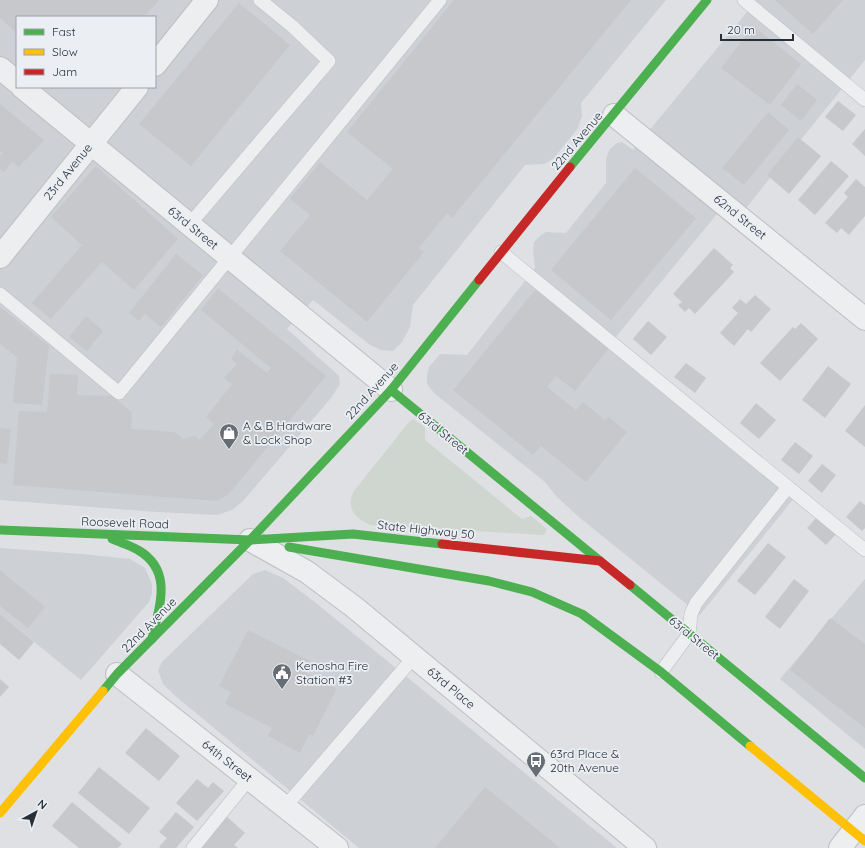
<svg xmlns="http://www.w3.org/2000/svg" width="865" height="848" font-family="Quicksand,sans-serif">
<rect width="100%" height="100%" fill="#dee0e3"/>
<!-- built -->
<g fill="#cdd0d5" fill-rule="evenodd">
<path d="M0,0h666l-85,103 1,13 -4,12 -24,30 -10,6 -19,1 -112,140 -3,22 -8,15 -9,9 -12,-1 -11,-5 -57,-45 -26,29 52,47 1,8 -9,14 -88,103 -11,9 -15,5 -60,-3 -157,-12zM17,17h138v70h-138z"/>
<path d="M757,0h108v60l-119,148 -15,-11 -121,147 185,153 -95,118 -120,-97 -23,-21 -12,-15 -111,-89 -7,-9v-8l2,-9 11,-13 27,1 68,-87 -2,-17 1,-9 6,-6 6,-4 20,1 40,-50v-24l3,-9 8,-7 5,-1 11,8z"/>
<path d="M0,548l82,6 48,5 15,9 7,16v10l-3,8 -68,78 -81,-66z"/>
<path d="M265,570l18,8 33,25 301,245h-258l-186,-154 -10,-10 -5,-14 4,-8 91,-88z"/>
<path d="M865,579v170l-85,-70z"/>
</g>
<!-- green -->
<path fill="#cfd6cf" d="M413,419l12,8v13l97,79 9,-3 16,13 -3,6 -174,-10c-15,-7 -25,-17 -16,-34l55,-69z"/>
<!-- building -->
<g fill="#c6c8cb">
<path d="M0,0h159l-15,17h-127v16l-17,-15z"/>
<path d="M454,0h177l-179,218 -5,-5 -28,35 5,4 -57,70 -87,-71 30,-36 -20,-16 30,-37 47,38 26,-31 -46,-37z"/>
<path d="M775,0h68l-30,34z"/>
<path d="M239,3l51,42 -99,121 -52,-42z"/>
<path d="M753,26l48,38 -31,41 -49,-37z"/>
<path d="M797,84l20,16 -16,21 -20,-16z"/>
<path d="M838,101l18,14 -13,16 -18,-14z"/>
<path d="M0,104l44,36 -25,27 -7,-5 -8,10 -4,-3v-13l3,-3 -3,-2z"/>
<path d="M768,112l21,18 -45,55 -22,-17z"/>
<path d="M865,129v27l-13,-12z"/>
<path d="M798,137l23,19 -32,38 -22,-19z"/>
<path d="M831,161l18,15 -34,39 -17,-15z"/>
<path d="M96,166l82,73 -44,51 -32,-28 -51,57 -19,-16 50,-58 -31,-28z"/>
<path d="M635,168l61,50 -85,102 -60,-50z"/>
<path d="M856,179l9,8v29l-16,19 -8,-7 -4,5 -12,-10 23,-26 -4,-4z"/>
<path d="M714,248l19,17 -3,3 4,4 -39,42 -6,-6 -4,4 -7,-7 4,-3 -9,-8z"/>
<path d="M176,254l27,21 -42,52 -16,-13 -6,7 -10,-8z"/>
<path d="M218,288l108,88 -98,119 -11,6 -204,-16 6,-74 28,1 3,-38 28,1 -1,20 36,1 19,17 -1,16 43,3 9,7 11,-3 6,4 14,-16 -8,-7 26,-33 -8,-6 13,-14 -6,-5 6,-9 30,23 4,-5 -70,-58z"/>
<path d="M536,289l73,59 -34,43 -19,-15 -9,11 29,23 7,-8 22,18 4,-3 18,15 -41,50 -45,-36 -8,9 -80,-65z"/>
<path d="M755,295l16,14 -20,23 -3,-3 -14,17 -14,-13 18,-20 -6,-5 8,-9 6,5z"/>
<path d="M0,307l49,39 -7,59 -29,-2 4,-46 -17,-13z"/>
<path d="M86,316l17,15 -16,20 -18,-14z"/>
<path d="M648,321l19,16 -16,18 -18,-16z"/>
<path d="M801,323l17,16 -38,42 -20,-18 33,-36 2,2z"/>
<path d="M686,363l20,15 -11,15 -21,-16z"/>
<path d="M828,366l23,18 -26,34 -23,-18z"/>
<path d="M756,403l20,17 -17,19 -19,-16z"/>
<path d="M865,405v42l-20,-16z"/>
<path d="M0,428l11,1 -4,35 -7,-1z"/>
<path d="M795,442l18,14 -14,18 -18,-14z"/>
<path d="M822,464l14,11 -14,18 -14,-12z"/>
<path d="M860,501l5,4v23l-3,3 -16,-14z"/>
<path d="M817,517l19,17 -10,11 -19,-17z"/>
<path d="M768,543l18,14 -31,38 -18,-14z"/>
<path d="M0,570l45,37 -17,21 -28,-22z"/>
<path d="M794,579l15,12 -29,38 -15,-12z"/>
<path d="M0,614l34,28 -15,18 -19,-16z"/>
<path d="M830,618l35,26v84l-75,-58z"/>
<path d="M248,630l62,31 -6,11 33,17 -24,47 -4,-2 -9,19 -32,-17 4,-8 -47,-24 6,-12 -12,-6z"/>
<path d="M0,679l9,8 -9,10z"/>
<path d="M146,728l34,28 -21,25 -34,-28z"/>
<path d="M99,767l51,41 -21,26 -51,-41z"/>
<path d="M197,779l11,9 5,-6 11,9 -27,30 -21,-18z"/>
<path d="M485,787l75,61h-125z"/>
<path d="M72,802l50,42 -4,4h-39l-27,-22z"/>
<path d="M176,812l18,15 -18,21h-15l-2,-1 8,-9 -8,-6z"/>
<path d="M226,816l19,17 -11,12 4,3h-40z"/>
</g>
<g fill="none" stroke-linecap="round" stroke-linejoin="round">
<!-- lane casing -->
<g stroke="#bcbec1" stroke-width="14">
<g id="lane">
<path d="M744,0l121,100"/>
<path d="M189,225l140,-164 -37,-35 -32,-26"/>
<path d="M501,252l364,298"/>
<path d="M0,294l119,99 321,-393"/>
<path d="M661,672l28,-38 2,-20 5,-11 92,-116"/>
<path d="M285,807l129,-150"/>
<path d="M193,848l56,-69"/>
</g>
</g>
<!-- street casing -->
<g stroke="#bcbec1" stroke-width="24">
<g id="street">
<path d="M155,65l52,-65"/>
<path d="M0,68l17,14"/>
<path d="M22,87l369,303"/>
<path d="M614,115l251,204"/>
<path d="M0,257l137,-170"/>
<path d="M250,540l57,32 47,35 291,241"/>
<path d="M117,674l220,174"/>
<path d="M840,848l25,-32"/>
</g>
</g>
<!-- lane -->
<use href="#lane" stroke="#edeef0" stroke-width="13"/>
<!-- street -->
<use href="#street" stroke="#edeef0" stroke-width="22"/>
<!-- fast -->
<g stroke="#4caf50" stroke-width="9">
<path d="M570,167l137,-167"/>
<path d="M391,390l209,171"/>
<path d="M0,530l250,10 103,-6 89,10"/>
<path d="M112,539c9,4 18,6 26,11 36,21 21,57 14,89"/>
<path d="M289,547l200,34 43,11 50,22 79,58 89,74"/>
<path d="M630,585l235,193"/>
<path d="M103,691l14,-17 133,-134 141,-150 88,-110"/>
</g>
<!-- slow -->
<g stroke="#ffc107" stroke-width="9">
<path d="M750,746l115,95"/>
<path d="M0,813l103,-122"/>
</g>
<!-- jam -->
<g stroke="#c62828" stroke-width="9">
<path d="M479,280l91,-113"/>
<path d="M442,544l158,17 30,24"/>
</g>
</g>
<!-- icons -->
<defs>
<g id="shop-pin" transform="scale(1)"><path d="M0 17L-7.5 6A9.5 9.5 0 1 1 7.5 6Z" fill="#676d74" stroke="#ebeff3"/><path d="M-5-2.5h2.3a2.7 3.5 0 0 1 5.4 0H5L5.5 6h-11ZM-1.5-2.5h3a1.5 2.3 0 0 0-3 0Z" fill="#fff"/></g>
<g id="civic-pin" transform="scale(1)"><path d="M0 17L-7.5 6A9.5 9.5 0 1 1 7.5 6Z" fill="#676d74" stroke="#ebeff3"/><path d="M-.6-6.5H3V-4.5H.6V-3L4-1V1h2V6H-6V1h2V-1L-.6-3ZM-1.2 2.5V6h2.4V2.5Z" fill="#fff"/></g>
<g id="bus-pin" transform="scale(1)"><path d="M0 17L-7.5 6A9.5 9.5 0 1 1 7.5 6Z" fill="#676d74" stroke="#ebeff3"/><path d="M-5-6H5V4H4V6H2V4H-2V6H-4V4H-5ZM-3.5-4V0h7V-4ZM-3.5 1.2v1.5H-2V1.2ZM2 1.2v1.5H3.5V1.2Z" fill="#fff"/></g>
</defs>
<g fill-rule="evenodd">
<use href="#shop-pin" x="229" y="433"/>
<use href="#civic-pin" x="282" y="673"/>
<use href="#bus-pin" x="536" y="761"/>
</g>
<g text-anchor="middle" stroke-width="3.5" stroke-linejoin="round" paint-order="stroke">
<!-- street labels -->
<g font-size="12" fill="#272f39" stroke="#ebeff3">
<text transform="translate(577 141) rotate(-50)" y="4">22nd Avenue</text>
<text transform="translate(68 172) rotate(-51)" y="4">23rd Avenue</text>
<text transform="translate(740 217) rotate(39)" y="4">62nd Street</text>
<text transform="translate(193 228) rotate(39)" y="4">63rd Street</text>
<text transform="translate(372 391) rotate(-48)" y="4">22nd Avenue</text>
<text transform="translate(443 433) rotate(39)" y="4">63rd Street</text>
<text transform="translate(125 523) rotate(2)" y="4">Roosevelt Road</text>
<text transform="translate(426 530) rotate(6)" y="4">State Highway 50</text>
<text transform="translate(149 625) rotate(-45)" y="4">22nd Avenue</text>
<text transform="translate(694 638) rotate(39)" y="4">63rd Street</text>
<text transform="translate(451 688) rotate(40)" y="4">63rd Place</text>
<text transform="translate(227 761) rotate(38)" y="4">64th Street</text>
</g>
<!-- poi labels -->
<g font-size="12" fill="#272f39" stroke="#ebeff3" text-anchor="start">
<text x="243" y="430">A &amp; B Hardware<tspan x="243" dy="14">&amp; Lock Shop</tspan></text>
<text x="296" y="670">Kenosha Fire<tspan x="296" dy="14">Station #3</tspan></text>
<text x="550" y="758">63rd Place &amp;<tspan x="550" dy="14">20th Avenue</tspan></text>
</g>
</g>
<!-- legend -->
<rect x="16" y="16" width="140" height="72" fill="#ebeff3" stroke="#9da2a9"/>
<rect x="24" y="29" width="20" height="6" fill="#4caf50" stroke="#9da2a9"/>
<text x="52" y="36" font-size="12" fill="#272f39">Fast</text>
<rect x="24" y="49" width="20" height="6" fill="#ffc107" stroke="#9da2a9"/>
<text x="52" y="56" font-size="12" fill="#272f39">Slow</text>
<rect x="24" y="69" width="20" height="6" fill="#c62828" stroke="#9da2a9"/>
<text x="52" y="76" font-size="12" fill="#272f39">Jam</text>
<!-- north arrow -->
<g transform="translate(36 812) rotate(40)" stroke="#ebeff3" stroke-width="3" paint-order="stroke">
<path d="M0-3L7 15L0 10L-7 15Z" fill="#272f39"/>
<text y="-6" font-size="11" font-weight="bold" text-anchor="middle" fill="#272f39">N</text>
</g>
<!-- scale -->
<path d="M721 34v6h72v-6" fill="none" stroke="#272f39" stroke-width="2"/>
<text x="727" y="34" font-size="12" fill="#272f39" stroke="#ebeff3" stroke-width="3" paint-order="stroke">20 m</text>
</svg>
